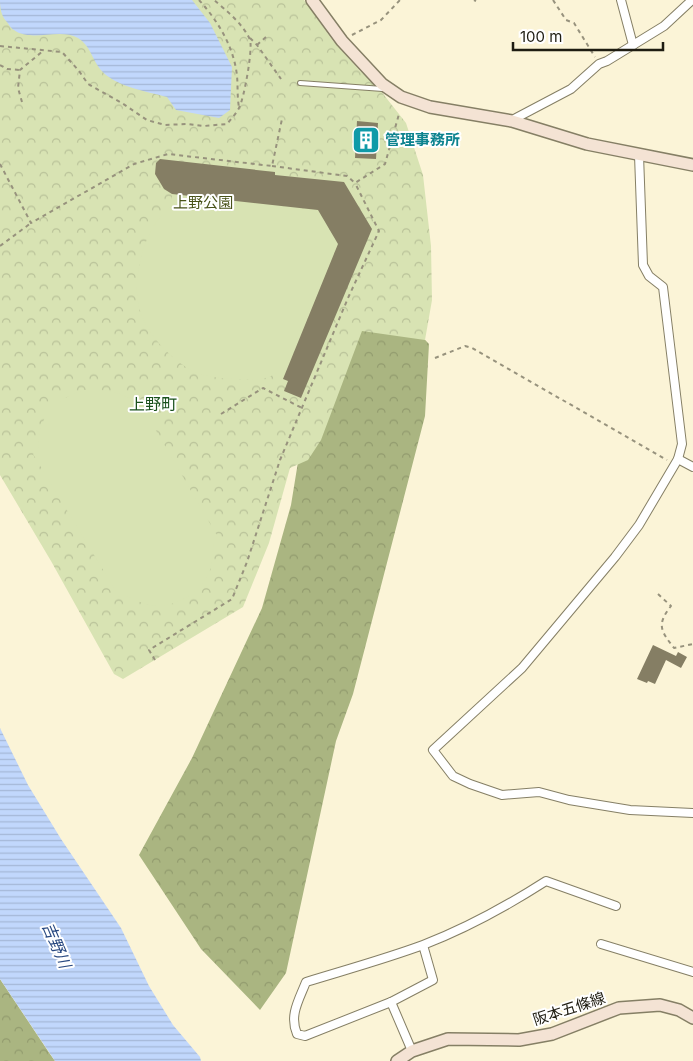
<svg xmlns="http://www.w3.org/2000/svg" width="693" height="1061" font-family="Inter,'Noto Sans JP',sans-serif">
<defs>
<pattern id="forest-crowns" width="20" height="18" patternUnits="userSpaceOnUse" patternTransform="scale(1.25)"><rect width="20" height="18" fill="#aab581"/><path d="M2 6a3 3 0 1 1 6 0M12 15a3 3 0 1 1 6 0" fill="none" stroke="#929b6e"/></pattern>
<pattern id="park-crowns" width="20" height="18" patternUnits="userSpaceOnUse" patternTransform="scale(1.25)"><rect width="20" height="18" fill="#d8e3b3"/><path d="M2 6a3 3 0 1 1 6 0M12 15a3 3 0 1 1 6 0" fill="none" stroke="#b9c299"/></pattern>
<pattern id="water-rules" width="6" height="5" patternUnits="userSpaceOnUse" patternTransform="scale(1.25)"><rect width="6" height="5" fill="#c1d7fc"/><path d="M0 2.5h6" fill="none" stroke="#a5b8d7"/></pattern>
</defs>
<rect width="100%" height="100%" fill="#fbf4d7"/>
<!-- forest -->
<g fill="url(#forest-crowns)">
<path d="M358,317l52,7 19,20 -4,72 -72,278 -17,47 -50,232 -26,37 -59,-61 -62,-94 53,-97 70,-150 29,-103 7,-43z"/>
<path d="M0,979l50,75 5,7h-55z"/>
</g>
<!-- park -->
<path fill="url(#park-crowns)" d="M0,0h304l29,41 27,30 13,10 33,42 17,52 8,71 1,54 -7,40 -63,-9 -41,109 -13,20 -18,8 -21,75 -26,64 -120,72 -9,-5 -63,-113 -51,-86z"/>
<!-- garden -->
<g fill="#d8e3b3">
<path d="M172,194l146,16 20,34 -55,135 -8,-6c-8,8 -22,6 -33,6 -15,0 -31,-1 -45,-6 -25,-11 -55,-43 -59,-71 -3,-16 0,-33 4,-49 6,-18 14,-36 30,-47z"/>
<path d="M83,390c20,0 28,-1 46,8l7,-2 83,143 -5,4c-2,10 -1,18 -4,27 -7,20 -30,35 -51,36 -11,1 -24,-6 -34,-11l-5,3 -87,-144 5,-5c2,-35 13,-47 45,-59z"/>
</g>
<!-- water -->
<g fill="url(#water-rules)">
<path d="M0,0h192l18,23 22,44 -2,43 -11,8 -43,-8 -9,-13c-21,-6 -52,-10 -67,-28 -8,-10 -10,-24 -22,-31 -19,-11 -46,5 -64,-8 -3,-1 -5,-6 -8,-9 -5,-6 -6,-13 -6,-21z"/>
<path d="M0,728l28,57 33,54 60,89 28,58 24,39 27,32 1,4h-146l-55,-82z"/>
</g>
<!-- building -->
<g fill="#857e64">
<path d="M357,121l21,2 -2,36 -21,-1z"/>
<path d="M160,159l115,13v3l69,7 28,47 -71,169 -17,-7 4,-10 -5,-2 55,-135 -20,-34 -146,-16 -8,-5 -9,-15 1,-11z"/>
<path d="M653,645l23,11 2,-4 9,5 -6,11 -15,-8 -11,24 -7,-3 -1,2 -10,-4z"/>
</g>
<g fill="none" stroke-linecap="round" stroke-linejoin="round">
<!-- lane casing -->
<g stroke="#857f65" stroke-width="6">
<path id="lane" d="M300,83l83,6"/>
</g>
<!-- street casing -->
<g stroke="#857f65" stroke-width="10">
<g id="street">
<path d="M621,0l12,45"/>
<path d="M512,121l4,-3 55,-29 28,-25 8,-3 57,-35 28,-26"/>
<path d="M639,155l4,110 6,11 14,11 19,157 -4,15 -39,66 -24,32 -93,111 -89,82 20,26 17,8 32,11 37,-3 30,8 61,10 63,3"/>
<path d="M678,459l15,8"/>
<path d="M601,944l92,28"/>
<path d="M423,945l10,35 -42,22 -86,34 -8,-2c-8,-19 2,-34 9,-52 39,-12 79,-23 117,-37 44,-17 84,-39 123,-64l70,25"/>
<path d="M391,1002l21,49"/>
</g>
</g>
<!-- secondary casing -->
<g stroke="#857f65" stroke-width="14">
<g id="secondary">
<path d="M312,0l30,41 40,43 19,13 29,10 82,14 75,23 106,21"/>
<path d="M397,1061l15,-10 36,-12 71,1 33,-6 67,-26 41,-3 19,5 14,8"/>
</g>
</g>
<!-- path -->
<g stroke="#97927d" stroke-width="2" stroke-dasharray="4 4" stroke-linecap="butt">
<path d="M199,0c19,21 35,47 38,76 1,10 0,21 2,31"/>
<path d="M474,0l2,1"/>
<path d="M553,0l13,20 8,3 21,34"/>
<path d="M352,35l29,-15 19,-20"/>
<path d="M250,38l7,7 24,34"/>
<path d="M257,45l9,-8"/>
<path d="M0,46l62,6 17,19 9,13 34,19 25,17 18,5 22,-1 17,2 23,-2c4,-5 9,-10 12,-16 5,-9 14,-59 11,-68 -6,-15 -24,-30 -36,-40"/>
<path d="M0,65l7,4 13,1"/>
<path d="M22,102l-4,-14 2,-18 23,-19"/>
<path d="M0,164l31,59 103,-59 34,-10 104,12 10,-47"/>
<path d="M272,166l75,10 8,7 30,-19 14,-50"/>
<path d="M0,246l31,-23"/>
<path d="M435,358l30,-12 7,2 195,112"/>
<path d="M221,414l42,-26 39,20"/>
<path d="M658,594l13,12c-15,19 -10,25 3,42l19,-4"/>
<path d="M155,660l-6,-10 83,-51 15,-37 33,-102 68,-162 31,-67 -24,-48"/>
</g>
<!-- lane -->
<use href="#lane" stroke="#fff" stroke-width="4"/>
<!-- street -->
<use href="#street" stroke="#fff" stroke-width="8"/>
<!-- secondary -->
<use href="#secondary" stroke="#f4e3d4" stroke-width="11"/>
</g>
<!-- icons -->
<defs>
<g id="building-square" transform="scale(1.4375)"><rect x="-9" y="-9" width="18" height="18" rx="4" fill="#0f9aa8" stroke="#fff"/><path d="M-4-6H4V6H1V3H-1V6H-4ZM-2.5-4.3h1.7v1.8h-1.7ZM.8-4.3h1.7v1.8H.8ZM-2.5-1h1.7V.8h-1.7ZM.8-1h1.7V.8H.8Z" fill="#fff"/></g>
</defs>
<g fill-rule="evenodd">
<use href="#building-square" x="366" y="140"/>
</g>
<g text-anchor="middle" stroke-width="4" stroke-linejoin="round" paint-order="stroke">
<!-- culture labels -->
<g font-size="15" font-weight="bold" fill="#0d838f" stroke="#fff" text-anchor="start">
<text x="385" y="145">管理事務所</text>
</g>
<!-- park labels -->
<g font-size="15" fill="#495319" stroke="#fff">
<text x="203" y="208">上野公園</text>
</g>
<!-- street labels -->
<g font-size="15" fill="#1e1c11" stroke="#fff">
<text transform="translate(569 1009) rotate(-18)" y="5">阪本五條線</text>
</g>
<!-- neighbourhood labels -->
<g font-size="16" fill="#1a511d" stroke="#fff">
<text x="153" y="410">上野町</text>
</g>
<!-- water labels -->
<g font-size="16" font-style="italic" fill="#294981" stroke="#fff">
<text transform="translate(57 945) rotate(67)" y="6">吉野川</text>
</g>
</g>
<!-- scale -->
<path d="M513 42v8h150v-8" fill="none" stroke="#1e1c11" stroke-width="2.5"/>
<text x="520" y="42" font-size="15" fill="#1e1c11" stroke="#ffffff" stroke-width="4" paint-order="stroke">100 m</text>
</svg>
